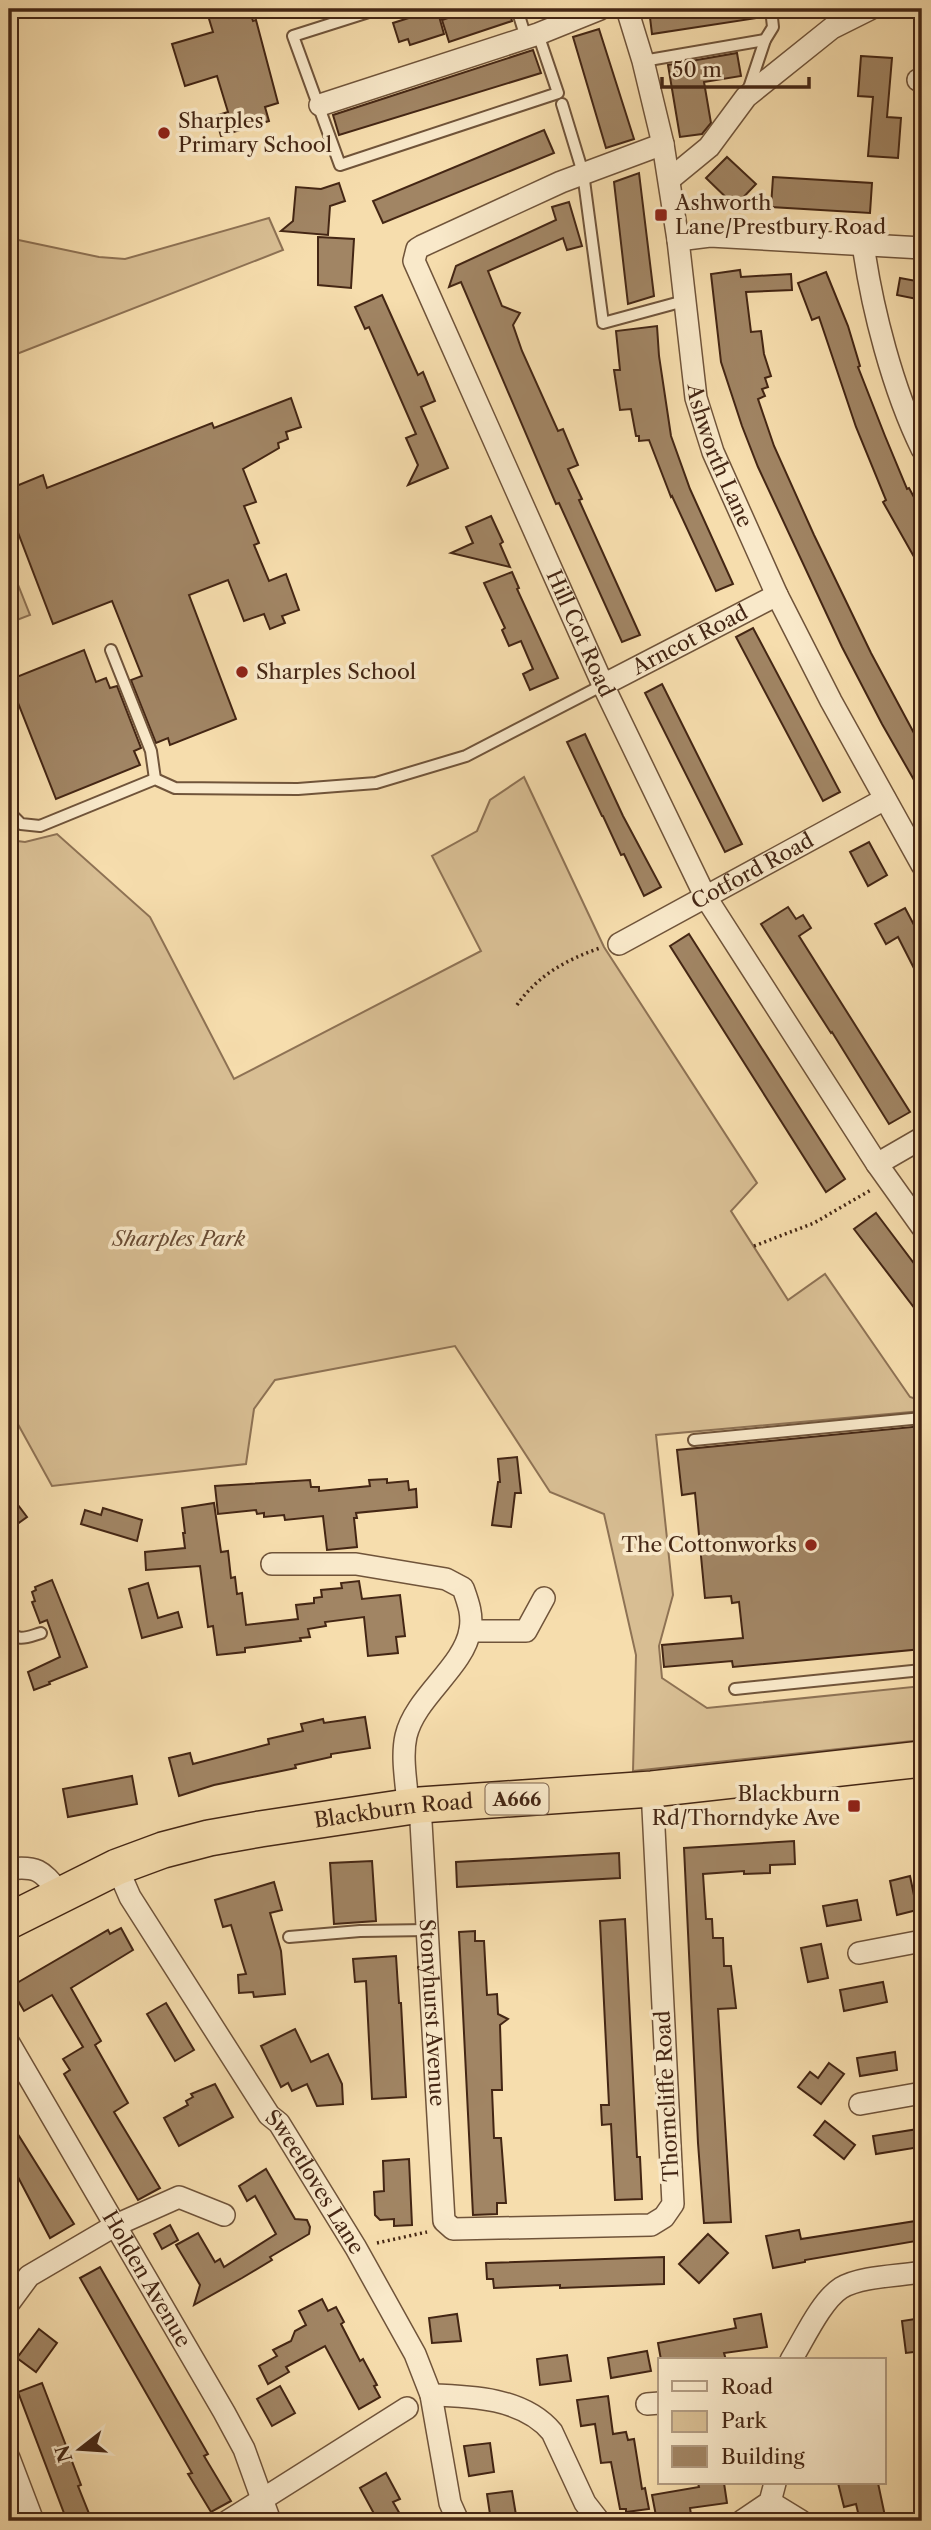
<svg xmlns="http://www.w3.org/2000/svg" width="931" height="2530" font-family="'Libre Caslon Text',serif">
<rect width="100%" height="100%" fill="#f6ddad"/>
<filter id="stains"><feTurbulence type="fractalNoise" baseFrequency=".00286" numOctaves="4"/><feColorMatrix values="0 0 0 0 .2 0 0 0 0 .09 0 0 0 0 .02 0 0 0 .5 -.17"/></filter>
<radialGradient id="worn" r=".72"><stop offset=".6" stop-color="#630" stop-opacity="0"/><stop offset="1" stop-color="#630" stop-opacity=".3"/></radialGradient>
<!-- green -->
<g fill="#d8be93" stroke="#8e7254" stroke-width="2">
<path d="M269,218l14,32 -274,107v-119l90,19 26,2z"/>
<path d="M9,562l21,53 -21,8z"/>
<path d="M524,777l80,170 153,236 -26,28 57,89 37,-26 85,123 12,4v10l-266,24 17,160 -14,51 3,32 45,30 215,-22v54l-289,31 3,-116 -32,-141 -54,-22 -95,-146 -180,34 -21,29 -8,55 -194,22 -43,-78v-568l16,2 32,-8 93,83 84,162 247,-128 -49,-95 45,-25 13,-31z"/>
</g>
<!-- building -->
<g fill="#a18564" stroke="#442614" stroke-width="2">
<path d="M206,9h43l4,12 3,-1 22,83 -13,4 4,14 -48,15 -6,-20 13,-4 -11,-36 -32,10 -13,-42 41,-12z"/>
<path d="M437,9l7,25 -34,11 -2,-6 -9,3 -6,-19z"/>
<path d="M474,9h35l3,12 -63,21 -7,-22z"/>
<path d="M649,9h107l1,9 -105,16z"/>
<path d="M599,29l35,110 -28,9 -33,-111z"/>
<path d="M533,50l8,23 -202,62 -6,-20z"/>
<path d="M737,53l4,23 -37,6 7,41 -9,11 -22,3 -12,-72z"/>
<path d="M861,56l31,2 -5,59 14,1 -3,40 -30,-2 5,-59 -15,-1z"/>
<path d="M544,130l10,23 -171,70 -10,-22z"/>
<path d="M727,157l29,27 -21,22 -29,-28z"/>
<path d="M639,173l15,123 -26,8 -14,-122z"/>
<path d="M773,177l99,6 -2,30 -99,-6z"/>
<path d="M339,183l6,18 -15,5 -2,29 -47,-4 12,-10 3,-34 25,2z"/>
<path d="M569,202l13,44 -15,4 -4,-12 -75,33 14,35 18,7 -7,12 9,26 36,80 5,-2 15,36 -10,4 14,30 -3,1 61,135 -18,7 -63,-139 -3,1 -95,-222 -12,5 7,-21 100,-46 -4,-13z"/>
<path d="M318,237l36,2 -3,49 -33,-3z"/>
<path d="M740,270l1,7 50,-3 1,16 -46,2 5,40 10,-1 3,23 7,22 -6,2 3,9 -6,2 3,7 -7,3 16,47 40,89 57,118 51,95v46l-40,-70 -40,-77 -84,-180 -16,-41 -21,-64 -10,-88z"/>
<path d="M826,272l22,54 12,40 -2,1 27,69 22,53 2,-1 13,24v59l-39,-69 3,-2 -30,-73 -37,-110 -7,3 -14,-37z"/>
<path d="M900,278l22,4v18l-25,-5z"/>
<path d="M382,295l36,80 5,-3 12,29 -14,6 27,61 -40,17 10,-20 -12,-27 10,-4 -47,-107 -4,2 -10,-22z"/>
<path d="M657,326l2,30 12,80 19,53 43,95 -17,7 -44,-95 -1,1 -22,-57 -10,1v-5h-3l-5,-27 -11,1 -6,-40h6l-4,-39z"/>
<path d="M291,398l10,29 -15,5 2,7 -10,4 1,5 -36,21 13,33 -12,4 15,37 -5,2 15,36 17,-7 13,36 -17,6 3,7 -15,6 -6,-15 -20,7 -16,-41 -39,15 47,124 -66,26 -2,-7 -12,5 -25,-63 11,-4 -30,-75 -59,23 -44,-115v-20l34,-14 4,13 165,-65 2,5z"/>
<path d="M491,516l12,26 -3,2 10,23 -59,-14 22,-10 -7,-16z"/>
<path d="M512,572l7,16 -2,1 41,89 -28,12 -7,-16 10,-5 -12,-28 -12,5 -7,-16 3,-2 -21,-45z"/>
<path d="M753,628l87,164 -17,9 -87,-164z"/>
<path d="M84,650l12,32 10,-4 4,10 7,-2 24,62 -7,3 6,14 -84,34 -47,-119z"/>
<path d="M662,684l80,160 -17,8 -80,-159z"/>
<path d="M585,734l38,82 38,71 -17,9 -20,-42 -3,1 -18,-39h-1l-35,-74z"/>
<path d="M869,842l18,33 -19,11 -18,-34z"/>
<path d="M788,907l8,12 7,-4 8,13 -12,8 111,176 -21,12 -57,-92 -1,1 -70,-109z"/>
<path d="M905,908l17,32v44l-24,-47 -12,7 -11,-20z"/>
<path d="M689,934l156,245 -19,13 -156,-246z"/>
<path d="M876,1213l46,61v44l-68,-89z"/>
<path d="M922,1426v223l-189,18 -1,-6 -68,6 -2,-22 81,-7 -4,-36 -7,1 -1,-7 -26,2 -10,-105 -13,2 -5,-45z"/>
<path d="M517,1457l4,36h-6l-4,34 -19,-2 6,-43h2l-2,-23z"/>
<path d="M387,1479v4l21,-2 1,9 7,-1 1,18 -61,6 1,5h-3l3,29 -30,3 -4,-34 -38,4 -1,-5 -20,2v-4l-7,1 -1,-4 -38,4 -3,-28 95,-6 1,7h8v4l51,-5 -1,-6z"/>
<path d="M9,1493l18,24 -18,13z"/>
<path d="M214,1503l7,49 7,-1 3,27 4,-1 2,17 5,-1 4,32 52,-6 -2,-14 18,-2v-5l8,-1 -1,-7 21,-2 -1,-5 18,-2 3,18 38,-4 5,41 -9,1 2,16 -30,3 -4,-39 -39,5 1,4 -18,3 2,8 -10,1 1,3 -56,7v4l-28,3 -4,-29 -5,1 -8,-61 -54,4 -1,-18 40,-4 -2,-15h2l-3,-25z"/>
<path d="M103,1508l39,12 -5,21 -56,-17 4,-14 16,5z"/>
<path d="M52,1580l35,87 -38,15 1,2 -16,6 -6,-18 32,-15 -13,-37 -7,3 -8,-21 3,-1 -3,-9 4,-2 -1,-3z"/>
<path d="M148,1583l10,35 20,-6 4,15 -40,11 -13,-49z"/>
<path d="M365,1717l5,31 -39,6v3l-36,8 1,3 -82,17 -35,11 -10,-38 21,-5 3,11 76,-20 -1,-5 35,-8 -2,-7 22,-5 1,4z"/>
<path d="M132,1776l5,28 -69,13 -5,-28z"/>
<path d="M794,1841l1,23 -25,1v8l-26,1v-3l-41,3 3,45h6l1,19h10l1,28h7l5,42 -18,1 13,213 -27,1 -6,-80 -14,-295z"/>
<path d="M619,1853l1,25 -163,9 -1,-25z"/>
<path d="M372,1861l4,60 -42,3 -4,-61z"/>
<path d="M910,1876l7,34 -20,5 -7,-34z"/>
<path d="M274,1882l8,28 -12,3 11,38 4,43 -31,3 -1,-5 -14,1 -1,-18 8,-1 -15,-49 -8,2 -8,-27z"/>
<path d="M857,1900l4,20 -34,6 -4,-20z"/>
<path d="M625,1919l12,238h3l2,42 -27,1 -4,-76 -9,1 -1,-20h8l-9,-184z"/>
<path d="M121,1928l12,22 -62,38 30,53 -6,4 33,58 -14,9 46,76 -22,12 -74,-126 6,-4 -7,-11 20,-12 -31,-52 -28,16 -14,-24 98,-57 2,4z"/>
<path d="M475,1931v10h9l3,54 10,-1 1,20 10,5 -8,6 2,65h-10l2,48h7l5,65h-9v11l-24,1 -14,-283z"/>
<path d="M821,1944l7,34 -20,4 -7,-34z"/>
<path d="M396,1956l3,47h2l5,94 -34,2 -6,-118 -11,1 -2,-23z"/>
<path d="M883,1982l4,20 -43,9 -4,-21z"/>
<path d="M166,2003l28,47 -19,11 -28,-47z"/>
<path d="M295,2029l16,33 17,-8 14,30 1,20 -26,2 -10,-22 -15,7 -4,-8 -7,4 -20,-41z"/>
<path d="M895,2052l2,18 -37,6 -3,-18z"/>
<path d="M829,2063l15,11 -23,30 -23,-17 12,-15 8,6z"/>
<path d="M215,2084l18,33 -54,29 -15,-28 24,-13 -2,-4 7,-4 -2,-3z"/>
<path d="M9,2120l65,104 -24,14 -41,-78z"/>
<path d="M825,2121l30,24 -11,14 -30,-24z"/>
<path d="M918,2129l2,18 -44,7 -3,-18z"/>
<path d="M409,2159l3,66 -18,1v-7l-14,1 -5,-5 -1,-23 10,-1 -1,-30z"/>
<path d="M266,2169l29,50 12,1 3,7 -1,7 -39,23 2,3 -30,18 -48,27 6,-20 -24,-40 22,-12 17,29 5,-3 4,8 52,-33 -21,-38 -8,5 -8,-15z"/>
<path d="M922,2220v20l-117,20v2l-32,6 -7,-32 33,-6 2,9z"/>
<path d="M170,2225l8,15 -16,9 -8,-15z"/>
<path d="M708,2234l20,19 -29,30 -20,-19z"/>
<path d="M664,2257v27l-104,4v-3l-66,3 -1,-9h-6l-1,-16z"/>
<path d="M100,2267l108,187 -4,2 27,45 -20,11 -23,-38 4,-1 -112,-195z"/>
<path d="M322,2299l6,12 8,-4 8,15 -3,2 19,37 3,-2 14,26 -3,1 6,11 -21,12 -34,-63 -39,21 3,5 -21,12 -9,-18 18,-10 -4,-6 18,-9 4,-10 11,-6 -7,-14z"/>
<path d="M457,2314l4,27 -29,2 -3,-25z"/>
<path d="M761,2314l6,33 -43,6 2,7h-65l-3,-17 78,-15 -2,-9z"/>
<path d="M922,2318v33l-16,2 -4,-32z"/>
<path d="M39,2329l18,14 -21,29 -19,-14z"/>
<path d="M647,2351l4,20 -40,7 -3,-20z"/>
<path d="M567,2355l4,26 -31,4 -3,-26z"/>
<path d="M42,2383l39,102 -3,1 14,35h-25l-49,-129z"/>
<path d="M280,2386l15,27 -23,13 -15,-27z"/>
<path d="M608,2396l5,38 13,-2 2,8 6,-1 8,50 3,-1 4,21 -23,3v-3h-6l-9,-47 -10,1 -6,-39 -14,2 -4,-26z"/>
<path d="M490,2443l4,29 -25,4 -5,-30z"/>
<path d="M386,2473l14,26 -7,3 11,19h-26l-18,-33z"/>
<path d="M698,2483h26l3,20 -37,5 2,13h-35l-5,-26 47,-8z"/>
<path d="M838,2483h40l8,38h-26l-4,-17 -12,3z"/>
<path d="M512,2491l5,30h-26l-4,-27z"/>
</g>
<g fill="none" stroke-linecap="round" stroke-linejoin="round">
<!-- service casing -->
<g stroke="#70543a" stroke-width="14">
<g id="service">
<path d="M378,9l-85,27 47,129 218,-72 -20,-59"/>
<path d="M517,9l9,29"/>
<path d="M643,61l122,-21"/>
<path d="M748,91l17,-51 8,-13 -2,-18"/>
<path d="M562,104l21,69 20,150 81,-22"/>
<path d="M111,650l40,101 4,28"/>
<path d="M9,812l12,12 19,2 115,-47 20,9 123,1 78,-6 90,-27 137,-71"/>
<path d="M694,1440l228,-22"/>
<path d="M9,1629c8,14 18,8 32,4"/>
<path d="M735,1689l187,-19"/>
<path d="M289,1937l71,-6 68,-1"/>
</g>
</g>
<!-- minor casing -->
<g stroke="#70543a" stroke-width="24">
<g id="minor">
<path id="s1" d="M627,9l16,52 20,83 15,96 18,158 17,54 64,143 54,106 91,164"/>
<path d="M918,80h4"/>
<path d="M320,105l218,-71 62,-25"/>
<path id="s2" d="M663,144l-102,38 -139,64 -5,3 -3,12 189,424 102,211 172,268 45,63"/>
<path d="M670,179l39,-32 37,-50 86,-69 38,-19"/>
<path d="M678,240l32,-4 212,12"/>
<path d="M863,244c9,65 30,146 59,205"/>
<path id="s3" d="M603,685l174,-90"/>
<path id="s4" d="M619,944l266,-145"/>
<path d="M877,1164l45,-26"/>
<path d="M272,1564h84l90,15 17,9c5,14 10,27 7,42 -6,37 -55,67 -64,106 -5,22 1,49 2,71"/>
<path d="M470,1631h56l18,-33"/>
<path id="s5" d="M420,1805l24,416 9,8 198,-4 13,-8 9,-13 -21,-415"/>
<path id="s6" d="M117,1867l13,30 139,218 10,8 77,125 59,106 16,41 19,108 8,18"/>
<path d="M9,1869c31,-4 34,4 53,26"/>
<path d="M859,1953l63,-12"/>
<path id="s7" d="M9,2043l215,369 20,37 26,72"/>
<path d="M860,2104l62,-11"/>
<path d="M9,2303l20,-27 87,-51 63,-28 45,18"/>
<path d="M791,2360c13,-21 30,-59 50,-72 20,-12 58,-12 81,-16"/>
<path d="M431,2395c40,1 93,3 121,37l33,71 14,18"/>
<path d="M647,2404l13,-1"/>
<path d="M9,2458l24,63"/>
<path d="M770,2502l31,19"/>
<path d="M228,2521l179,-113"/>
<path d="M742,2521l28,-19 5,-19"/>
</g>
</g>
<!-- trunk casing -->
<g stroke="#442614" stroke-width="38">
<g id="trunk">
<path id="s8" d="M9,1921l108,-54 46,-17 46,-12 51,-9 160,-24 232,-16 270,-30"/>
</g>
</g>
<!-- path -->
<g stroke="#442614" stroke-width="3.5" stroke-dasharray="2 3.5" stroke-linecap="butt">
<path d="M517,1005c21,-30 49,-45 83,-57"/>
<path d="M754,1246l60,-23 57,-33"/>
<path d="M377,2243l50,-11"/>
</g>
<!-- service -->
<use href="#service" stroke="#f9e9ca" stroke-width="10"/>
<!-- minor -->
<use href="#minor" stroke="#f9e9ca" stroke-width="21"/>
<!-- trunk -->
<use href="#trunk" stroke="#f6ddad" stroke-width="35"/>
</g>
<!-- markers -->
<g fill="#8f2418" stroke="#f9e9ca" stroke-width="2.5">
<circle cx="164" cy="133" r="7"/>
<rect x="654" y="208" width="14" height="14" rx="3.5"/>
<circle cx="242" cy="672" r="7"/>
<circle cx="811" cy="1545" r="7"/>
<rect x="847" y="1799" width="14" height="14" rx="3.5"/>
</g>
<g text-anchor="middle" stroke-width="7" stroke-linejoin="round" paint-order="stroke">
<!-- shield labels -->
<rect fill="#f9e9ca" stroke="#7a604b" stroke-width="2" x="485.5" y="1783.5" width="63" height="31" rx="5"/>
<g font-size="19" font-weight="bold" fill="#442614">
<text x="517" y="1806">A666</text>
</g>
<!-- poi labels -->
<g font-size="21" fill="#442614" stroke="#f9e9ca" text-anchor="start">
<text x="178" y="128">Sharples<tspan x="178" dy="24">Primary School</tspan></text>
<text x="675" y="210">Ashworth<tspan x="675" dy="24">Lane/Prestbury Road</tspan></text>
<text x="256" y="679">Sharples School</text>
<text x="797" y="1552" text-anchor="end">The Cottonworks</text>
<text x="840" y="1801" text-anchor="end">Blackburn<tspan x="840" dy="24">Rd/Thorndyke Ave</tspan></text>
</g>
<!-- street labels -->
<g font-size="21" fill="#442614" stroke="#f9e9ca">
<text dy="7" stroke="none"><textPath href="#s1" startOffset="458">Ashworth Lane</textPath></text>
<text dy="7" stroke="none"><textPath href="#s2" startOffset="688">Hill Cot Road</textPath></text>
<text dy="7" stroke="none"><textPath href="#s3" startOffset="98">Arncot Road</textPath></text>
<text dy="7" stroke="none"><textPath href="#s4" startOffset="152">Cotford Road</textPath></text>
<text dy="7" stroke="none"><textPath href="#s8" startOffset="404">Blackburn Road</textPath></text>
<text dy="7" stroke="none"><textPath href="#s5" startOffset="208">Stonyhurst Avenue</textPath></text>
<text transform="translate(667 2096) rotate(-93)" y="7">Thorncliffe Road</text>
<text dy="7" stroke="none"><textPath href="#s6" startOffset="373">Sweetloves Lane</textPath></text>
<text dy="7" stroke="none"><textPath href="#s7" startOffset="273">Holden Avenue</textPath></text>
</g>
<!-- park labels -->
<g font-size="21" font-style="italic" fill="#694c34" stroke="#f9e9ca">
<text x="179" y="1246">Sharples Park</text>
</g>
</g>
<!-- margin -->
<rect width="931" height="2530" fill="none" stroke="#f6ddad" stroke-width="35"/>
<rect x="10" y="10" width="910" height="2509" fill="none" stroke="#442614" stroke-width="3.5"/>
<rect x="18" y="18" width="896" height="2495" fill="none" stroke="#442614" stroke-width="2"/>
<!-- legend -->
<rect x="658" y="2358" width="228" height="126" fill="#f9e9ca" stroke="#b19b81" stroke-width="2"/>
<rect x="672" y="2381" width="35" height="10" fill="#f9e9ca" stroke="#b19b81" stroke-width="2"/>
<text x="721" y="2394" font-size="21" fill="#442614">Road</text>
<rect x="672" y="2411" width="35" height="21" fill="#d8be93" stroke="#b19b81" stroke-width="2"/>
<text x="721" y="2428" font-size="21" fill="#442614">Park</text>
<rect x="672" y="2446" width="35" height="21" fill="#a18564" stroke="#b19b81" stroke-width="2"/>
<text x="721" y="2464" font-size="21" fill="#442614">Building</text>
<!-- north arrow -->
<g transform="translate(80 2449) rotate(253)" stroke="#f9e9ca" stroke-width="5" paint-order="stroke">
<path d="M0-5L12 26L0 18L-12 26Z" fill="#442614"/>
<text y="-10" font-size="19" font-weight="bold" text-anchor="middle" fill="#442614">N</text>
</g>
<!-- scale -->
<path d="M662 77v10h147v-10" fill="none" stroke="#442614" stroke-width="3.5"/>
<text x="672" y="77" font-size="21" fill="#442614" stroke="#f9e9ca" stroke-width="5" paint-order="stroke">50 m</text>
<rect width="100%" height="100%" filter="url(#stains)"/>
<rect width="100%" height="100%" fill="url(#worn)"/>
</svg>
